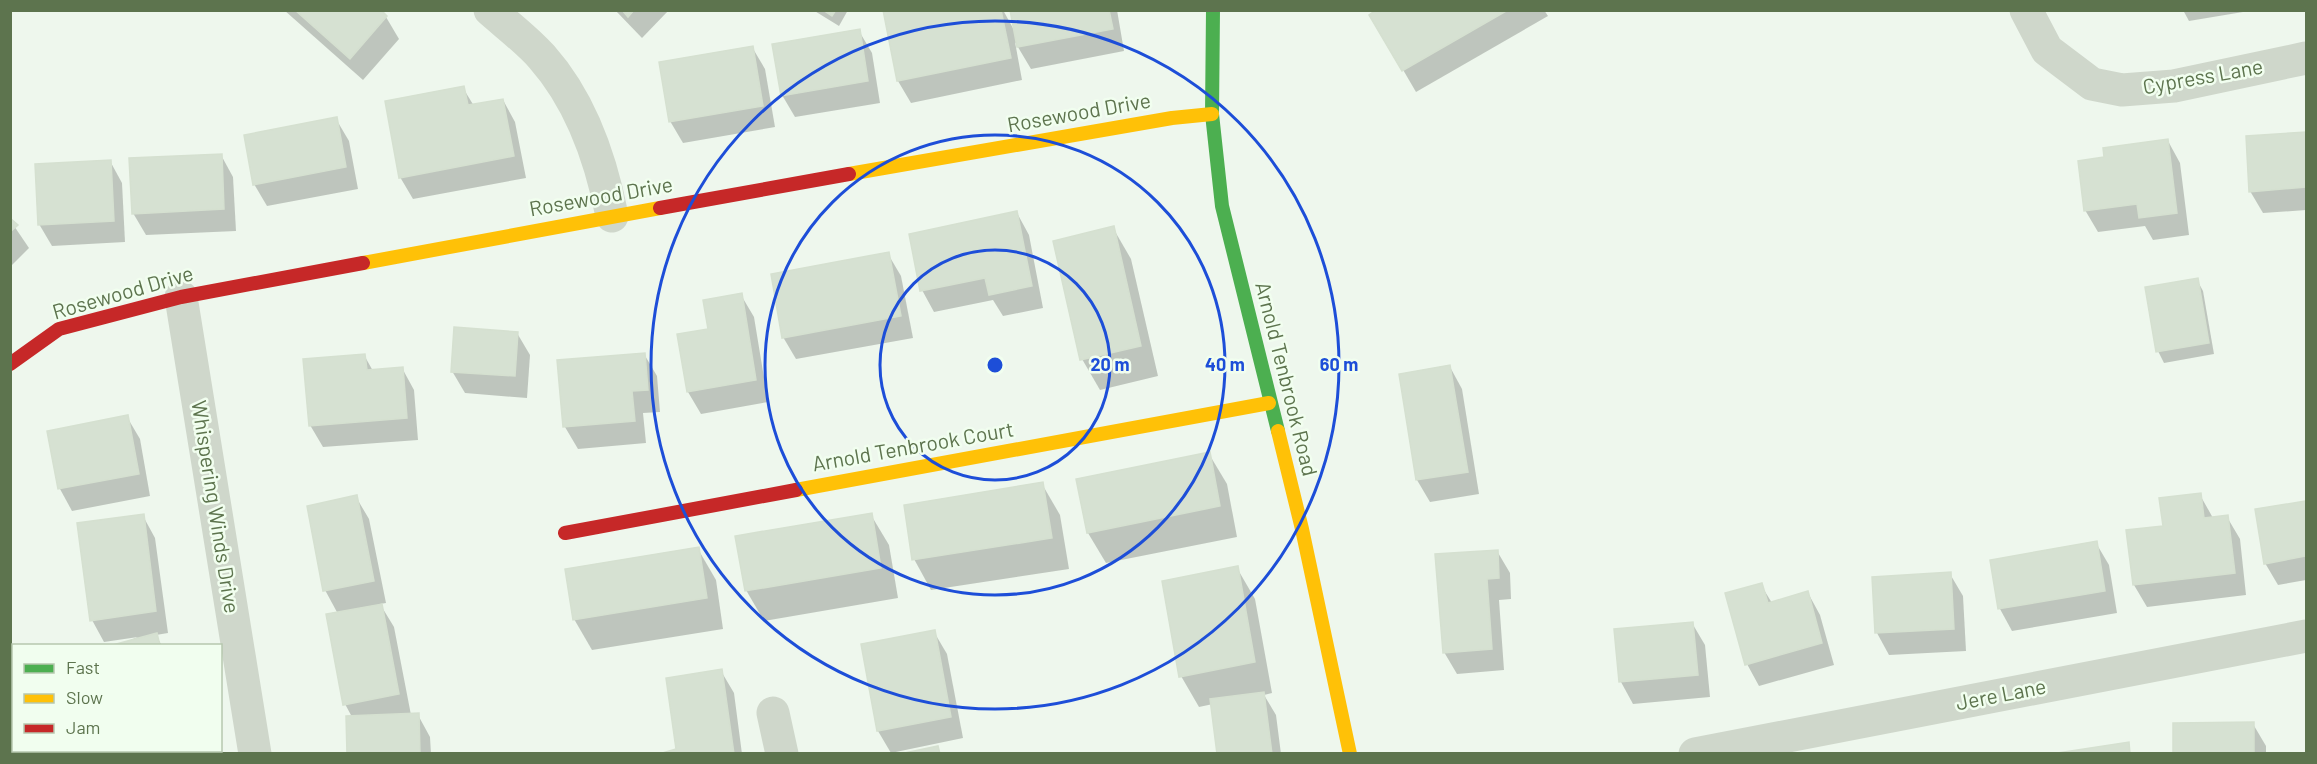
<svg xmlns="http://www.w3.org/2000/svg" width="2317" height="764" font-family="Barlow,sans-serif">
<rect width="100%" height="100%" fill="#eef7ed"/>
<!-- shadow -->
<g fill="#0003">
<path d="M284,10h95l7,7 13,22 -36,41z"/>
<path d="M615,10h54l-27,28z"/>
<path d="M813,10h35l-9,16z"/>
<path d="M884,10h119l11,20 -3,-20h106l7,41 -93,18 -16,-27 7,38 -111,23 -13,-22z"/>
<path d="M1379,10h165l4,6 -132,76 -45,-77z"/>
<path d="M2183,10h72l-66,11z"/>
<path d="M859,31l13,22 8,50 -85,14 -13,-22z"/>
<path d="M752,47l13,22 10,58 -92,16 -13,-22z"/>
<path d="M463,88l11,18 29,-6 12,22 11,56 -113,21 -13,-22z"/>
<path d="M336,119l13,22 9,48 -91,17 -13,-22z"/>
<path d="M2306,133v77l-43,3 -13,-22 -3,-53z"/>
<path d="M2168,141l12,22 9,72 -36,5 -8,-14 -47,6 -13,-22 21,-52z"/>
<path d="M221,155l12,22 3,54 -90,4 -13,-22z"/>
<path d="M110,161l12,22 3,59 -73,4 -13,-22z"/>
<path d="M1017,213l12,22 14,73 -40,8 -10,-16 -59,12 -12,-22z"/>
<path d="M10,220l19,28 -19,19z"/>
<path d="M1113,228l18,31 27,117 -58,14 -18,-31z"/>
<path d="M888,254l13,22 12,62 -117,21 -13,-22z"/>
<path d="M2197,280l6,11 11,63 -50,9 -6,-12z"/>
<path d="M741,295l13,22 14,85 -67,12 -13,-22 -9,-57 31,-5z"/>
<path d="M517,333l13,22 -3,43 -62,-5 -13,-22z"/>
<path d="M644,354l13,22 3,36 -17,1 3,30 -68,6 -13,-22 -6,-65z"/>
<path d="M364,355l9,16 29,-3 12,22 4,50 -95,7 -13,-22z"/>
<path d="M1450,367l12,22 17,105 -49,8 -13,-22 -17,-105z"/>
<path d="M127,417l13,22 10,57 -78,15 -12,-22 -12,-57z"/>
<path d="M1209,454l18,30 10,53 -131,26 -18,-30z"/>
<path d="M1042,484l18,31 9,54 -138,21 -17,-31z"/>
<path d="M2200,495l13,23 14,-1 13,22 6,56 -99,12 -13,-22 30,-57z"/>
<path d="M356,497l13,22 17,84 -6,1 14,23 17,88h7l12,22 1,17h-82l3,-37 -7,-13 -7,-90 -13,-24z"/>
<path d="M2306,502v78l-28,5 -13,-22 -8,-53z"/>
<path d="M871,515l18,30 9,53 -134,23 -18,-31z"/>
<path d="M143,516l12,22 13,95 -12,2 6,11h-47l23,-9 -34,5 -12,-22z"/>
<path d="M2096,543l13,22 8,48 -105,18 -12,-22 -8,-48z"/>
<path d="M698,549l18,31 7,49 -131,21 -18,-31z"/>
<path d="M1497,551l13,22 1,26 -12,1 5,70 -47,4 -13,-22z"/>
<path d="M1237,568l18,31 17,94 -8,2 12,20 5,39h-62l-6,-50 -14,3 -18,-31z"/>
<path d="M1950,574l13,22 3,55 -77,4 -12,-22z"/>
<path d="M1761,585l11,18 36,-10 12,22 14,50 -75,21 -12,-22z"/>
<path d="M1692,623l13,22 5,52 -77,7 -12,-22 -5,-52z"/>
<path d="M934,632l13,22 16,84 -72,15 -13,-22z"/>
<path d="M721,671l13,22 8,61h-81l17,-4z"/>
<path d="M2253,724l13,22v8h-91z"/>
<path d="M147,750h15l-12,4z"/>
</g>
<!-- building -->
<g fill="#d6e1d2" stroke="#d5e0d0" stroke-width="1.5">
<path d="M295,10h86l6,6 -37,43z"/>
<path d="M622,10h12l-6,7z"/>
<path d="M823,10h13l-4,6z"/>
<path d="M883,10h118l10,48 -114,23z"/>
<path d="M1010,10h99l4,19 -96,18z"/>
<path d="M1376,10h132l-106,61 -33,-56z"/>
<path d="M860,29l8,52 -87,15 -9,-52z"/>
<path d="M753,46l10,60 -94,16 -10,-60z"/>
<path d="M464,86l4,19 35,-6 11,57 -115,22 -14,-77z"/>
<path d="M337,117l9,50 -93,18 -9,-50z"/>
<path d="M2306,132v55l-57,5 -3,-56z"/>
<path d="M2168,139l9,74 -38,5 -2,-14 -53,7 -6,-50 26,-4 -1,-9z"/>
<path d="M222,154l2,55 -92,5 -3,-56z"/>
<path d="M111,160l3,61 -76,4 -3,-61z"/>
<path d="M1017,211l15,75 -43,9 -4,-17 -65,13 -11,-57z"/>
<path d="M10,218l8,7 -8,7z"/>
<path d="M1114,226l27,120 -61,14 -27,-119z"/>
<path d="M889,252l12,64 -119,22 -11,-64z"/>
<path d="M2198,278l11,65 -53,9 -11,-65z"/>
<path d="M742,293l14,87 -69,12 -10,-58 31,-5 -5,-29z"/>
<path d="M454,327l64,5 -3,44 -64,-4z"/>
<path d="M645,353l3,37 -16,1 3,30 -72,6 -6,-67z"/>
<path d="M365,354l2,16 36,-3 4,51 -98,8 -6,-67z"/>
<path d="M1450,365l18,107 -52,8 -17,-106z"/>
<path d="M128,415l11,59 -81,15 -11,-58z"/>
<path d="M1210,452l10,54 -133,27 -11,-54z"/>
<path d="M1043,482l9,56 -140,22 -8,-55z"/>
<path d="M2201,493l3,25 24,-3 7,58 -102,12 -7,-55 37,-4 -4,-28z"/>
<path d="M357,495l17,86 -51,10 -16,-85z"/>
<path d="M2306,501v55l-42,8 -9,-55z"/>
<path d="M872,513l9,55 -136,23 -10,-55z"/>
<path d="M144,514l12,97 -66,10 -13,-98z"/>
<path d="M2097,541l8,50 -107,18 -8,-49z"/>
<path d="M699,547l8,51 -134,22 -8,-51z"/>
<path d="M1498,550l1,28 -12,1 5,70 -49,4 -8,-99z"/>
<path d="M1238,566l17,96 -76,15 -17,-96z"/>
<path d="M1951,572l3,57 -79,4 -3,-56z"/>
<path d="M1762,583l6,20 40,-12 14,52 -77,22 -20,-72z"/>
<path d="M382,604l17,90 -56,11 -17,-91z"/>
<path d="M1693,622l5,53 -79,7 -5,-53z"/>
<path d="M935,630l16,87 -74,14 -16,-87z"/>
<path d="M157,633l3,13h-51z"/>
<path d="M722,669l12,85h-75l17,-5 -10,-71z"/>
<path d="M1264,692l8,62h-55l-7,-55z"/>
<path d="M419,713l1,41h-73l-1,-38z"/>
<path d="M2254,722v32h-81v-31z"/>
<path d="M2129,742l1,12h-79z"/>
<path d="M938,746l2,8h-40z"/>
</g>
<g fill="none" stroke-linecap="round" stroke-linejoin="round">
<!-- street -->
<g stroke="#cfd7cb" stroke-width="33">
<path d="M490,10c17,15 37,30 52,47 39,44 59,102 70,159"/>
<path d="M2026,10l21,40 45,34 30,6 52,-4 132,-28"/>
<path d="M181,297l74,457"/>
<path d="M773,713l9,41"/>
<path d="M1695,754l611,-118"/>
</g>
<!-- fast -->
<path stroke="#4caf50" stroke-width="14" d="M1213,10l-1,104 10,92 56,225"/>
<!-- slow -->
<g stroke="#ffc107" stroke-width="14">
<path d="M849,174l323,-56 40,-4"/>
<path d="M363,263l297,-55"/>
<path d="M1278,431l24,98 48,225"/>
<path d="M796,490l473,-87"/>
</g>
<!-- jam -->
<g stroke="#c62828" stroke-width="14">
<path d="M660,208l189,-34"/>
<path d="M10,364l49,-35 122,-32 182,-34"/>
<path d="M565,533l231,-43"/>
</g>
</g>
<!-- distance rings -->
<g fill="none" stroke="#1d4ed8" stroke-width="3">
<circle cx="995" cy="365" r="115"/>
<circle cx="995" cy="365" r="230"/>
<circle cx="995" cy="365" r="344"/>
</g>
<g text-anchor="middle" stroke-width="5" stroke-linejoin="round" paint-order="stroke">
<!-- street labels -->
<g font-size="21" fill="#5d744e" stroke="#f1feef">
<text transform="translate(2203 77) rotate(-10)" y="7">Cypress Lane</text>
<text transform="translate(1079 113) rotate(-10)" y="7">Rosewood Drive</text>
<text transform="translate(601 197) rotate(-10)" y="7">Rosewood Drive</text>
<text transform="translate(123 293) rotate(-16)" y="7">Rosewood Drive</text>
<text transform="translate(1286 379) rotate(76)" y="7">Arnold Tenbrook Road</text>
<text transform="translate(913 447) rotate(-10)" y="7">Arnold Tenbrook Court</text>
<text transform="translate(215 507) rotate(81)" y="7">Whispering Winds Drive</text>
<text transform="translate(2001 695) rotate(-11)" y="7">Jere Lane</text>
</g>
</g>
<circle cx="995" cy="365" r="9" fill="#1d4ed8" stroke="#f1feef" stroke-width="3"/>
<g font-size="18" text-anchor="middle" font-weight="bold" fill="#1d4ed8" stroke="#f1feef" stroke-width="5" stroke-linejoin="round" paint-order="stroke">
<text x="1110" y="371">20 m</text>
<text x="1225" y="371">40 m</text>
<text x="1339" y="371">60 m</text>
</g>
<!-- border -->
<rect width="2317" height="764" fill="none" stroke="#5d744e" stroke-width="24"/>
<!-- legend -->
<rect x="12" y="644" width="210" height="108" fill="#f1feef" stroke="#b6c7af" stroke-width="1.5"/>
<rect x="24" y="664" width="30" height="9" fill="#4caf50" stroke="#b6c7af" stroke-width="1.5"/>
<text x="66" y="674" font-size="18" fill="#5d744e">Fast</text>
<rect x="24" y="694" width="30" height="9" fill="#ffc107" stroke="#b6c7af" stroke-width="1.5"/>
<text x="66" y="704" font-size="18" fill="#5d744e">Slow</text>
<rect x="24" y="724" width="30" height="9" fill="#c62828" stroke="#b6c7af" stroke-width="1.5"/>
<text x="66" y="734" font-size="18" fill="#5d744e">Jam</text>
</svg>
